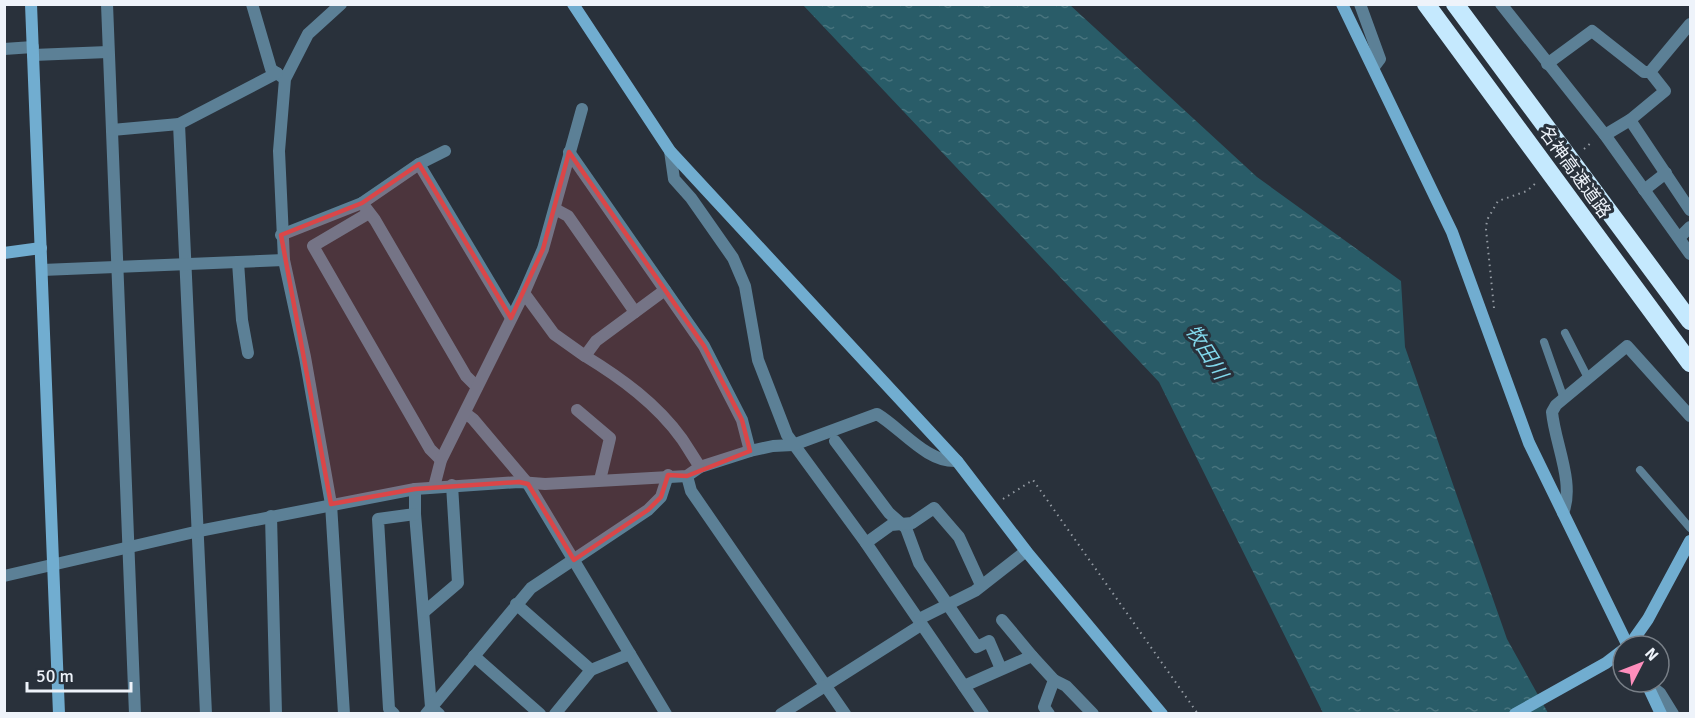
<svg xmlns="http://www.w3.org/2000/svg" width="1695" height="718" font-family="Signika,'Noto Sans JP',sans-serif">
<defs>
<pattern id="water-ripples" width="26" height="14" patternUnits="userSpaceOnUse" patternTransform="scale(1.5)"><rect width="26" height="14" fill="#295c68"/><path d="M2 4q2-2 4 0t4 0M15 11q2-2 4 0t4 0" fill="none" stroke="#48747e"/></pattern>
</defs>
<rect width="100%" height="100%" fill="#29313b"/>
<!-- water -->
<path fill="url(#water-ripples)" d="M803,5h267l187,172 144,104 4,66 102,292 41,74h-225l-164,-331z"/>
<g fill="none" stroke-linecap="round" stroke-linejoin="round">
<!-- path -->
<g stroke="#939aa2" stroke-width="2" stroke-dasharray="1.5 4.5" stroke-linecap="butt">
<path d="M1584,149l9,-8"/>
<path d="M1494,308l-8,-79 1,-9 11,-19 29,-10 9,-8"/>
<path d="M1003,499l30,-19 165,234"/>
</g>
<!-- lane -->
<g stroke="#5c8096" stroke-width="8">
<path d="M1565,333l23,45"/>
<path d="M1544,342l20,57"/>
<path d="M1640,470l50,58"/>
</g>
<!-- street -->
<g stroke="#5c8096" stroke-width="12">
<path d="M107,4l28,710"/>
<path d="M252,4l19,65 11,8"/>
<path d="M341,4l-33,30 -23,45 -6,72 5,109 21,97 26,147 13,210"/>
<path d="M1360,4l20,55 -6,8"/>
<path d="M1501,4l104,131 85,119"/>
<path d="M4,49l29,-2"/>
<path d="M33,55l75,-3"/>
<path d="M1547,64l45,-33 52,41h6"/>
<path d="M1630,120l60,90"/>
<path d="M179,124l27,590"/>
<path d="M112,130l67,-6 98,-51"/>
<path d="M1605,135l25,-15 35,-29 -15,-19 40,-48"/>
<path d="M670,151l4,28 17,19 42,60 12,28 13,74 29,75 79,108 117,171"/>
<path d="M569,152l135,194 38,74 8,31"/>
<path d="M419,164l92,154"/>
<path d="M1644,190l22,-17"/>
<path d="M362,203l13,17 91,156 11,11"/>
<path d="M555,209l13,7 67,96"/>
<path d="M369,213l-56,33 117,203 11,11"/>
<path d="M281,235l81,-32 57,-39 26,-13"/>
<path d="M1679,238l11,-11"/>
<path d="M238,262l4,58 6,33"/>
<path d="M42,270l242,-10"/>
<path d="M665,290l-69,51 -11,15c36,22 72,48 97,83 6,9 12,19 18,28"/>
<path d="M524,293l19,-44 39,-140"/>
<path d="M577,410l33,28 -10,42"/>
<path d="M465,413l8,6 55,65 138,230"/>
<path d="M835,441l54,72 17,15 13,35 58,84 12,-6 12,28"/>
<path d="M687,476l4,15 154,223"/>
<path d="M434,487l7,-27 83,-167 30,41 31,22"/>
<path d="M415,489v25l16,193 8,7"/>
<path d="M1563,513c12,-30 -8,-69 -11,-101l4,-7 71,-59 63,70"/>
<path d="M271,516l5,198"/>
<path d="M866,543l25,-18 21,-2 22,-15 25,29 22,48"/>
<path d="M4,576l195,-45 216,-42 104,-7 26,2 142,-8 13,-9 50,-16 23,-5 20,-1 84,-31c25,15 50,49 80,47"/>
<path d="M516,604l75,66"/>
<path d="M424,612l34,-29 -6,-98"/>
<path d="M919,619l56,-28 51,-40"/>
<path d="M474,656l66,58"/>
<path d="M1032,656l22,24 -10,27 5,7"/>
<path d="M1054,680l12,6 27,28"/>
<path d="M1647,683l13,10 13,21"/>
<path d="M964,686l68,-30 -30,-36"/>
<path d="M394,714l-5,-5 -11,-190 37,-5"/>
<path d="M426,714l105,-126 117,-78 13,-13 7,-22"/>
<path d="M555,714l36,-44 39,-16"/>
<path d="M781,714l140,-89"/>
</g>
<!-- secondary -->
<g stroke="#71add0" stroke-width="12">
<path d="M31,4l28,710"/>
<path d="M573,4l97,147 287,310 69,90 136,163"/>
<path d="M1342,4l110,228 77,211 99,203"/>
<path d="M4,253l37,-5"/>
<path d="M1629,646l19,-27 42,-78"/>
<path d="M1646,682l15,32"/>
<path d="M1515,714l91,-51 17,-13"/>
</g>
<!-- highway -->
<g stroke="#c5e9fe" stroke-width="18">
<path d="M1426,4l264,359"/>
<path d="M1455,4l235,317"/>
</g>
</g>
<!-- marked area -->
<path fill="#da4648" fill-opacity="0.2" stroke="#da4648" stroke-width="4.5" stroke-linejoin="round" d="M569,152l135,194 38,74 8,31 -63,25 -19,-1 -7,22 -13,13 -74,50 -46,-76 -9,-2 -104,7 -84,15 -50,-269 81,-32 57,-39 92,154 32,-69z"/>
<g text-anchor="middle" stroke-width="6" stroke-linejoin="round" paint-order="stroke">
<!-- street labels -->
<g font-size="18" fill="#eef3fa" stroke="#29313b">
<text transform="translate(1575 172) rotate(54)" y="6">名神高速道路</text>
</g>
<!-- water labels -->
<g font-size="20" font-style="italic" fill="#82d8ec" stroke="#29313b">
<text transform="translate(1207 352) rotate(58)" y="7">牧田川</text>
</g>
</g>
<!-- border -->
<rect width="1695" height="718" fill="none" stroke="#eef3fa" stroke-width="12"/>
<!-- north arrow -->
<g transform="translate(1641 664) rotate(48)"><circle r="28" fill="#29313b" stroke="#787f87" stroke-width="1.5"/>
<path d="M0-4.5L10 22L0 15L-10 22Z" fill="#fe8ebc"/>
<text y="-9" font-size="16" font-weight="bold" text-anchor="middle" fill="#eef3fa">N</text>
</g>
<!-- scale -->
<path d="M27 682v9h104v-9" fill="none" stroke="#eef3fa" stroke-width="3"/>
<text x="36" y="682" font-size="18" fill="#eef3fa" stroke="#29313b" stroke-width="4.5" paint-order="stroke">50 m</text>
</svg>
